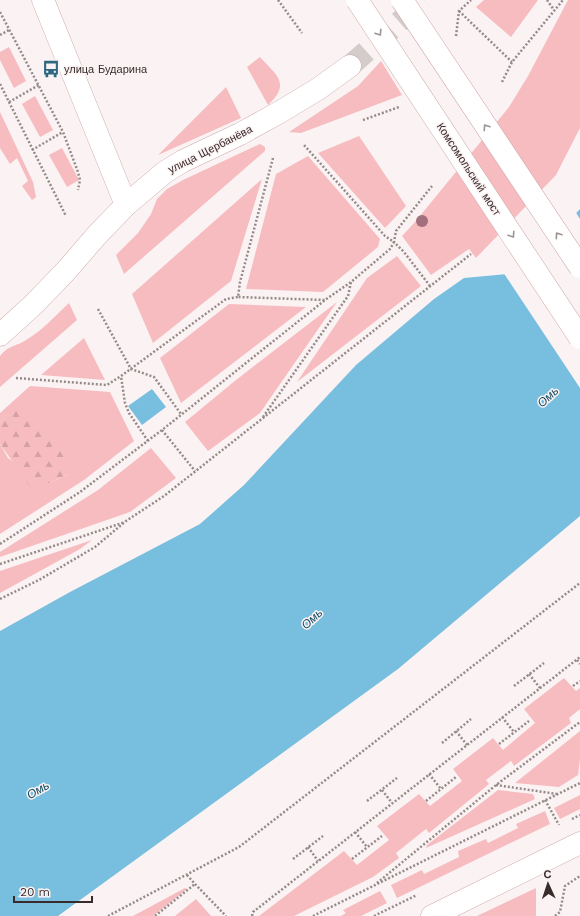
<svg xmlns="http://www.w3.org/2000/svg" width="580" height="916" font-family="'Work Sans',sans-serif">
<defs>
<pattern id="forest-firs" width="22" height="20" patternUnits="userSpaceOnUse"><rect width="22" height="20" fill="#f7bcc0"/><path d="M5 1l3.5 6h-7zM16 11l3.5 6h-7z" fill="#d4a2a5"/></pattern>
</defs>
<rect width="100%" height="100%" fill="#fbf3f3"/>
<!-- green -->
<g fill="#f7bcc0">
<path d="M484,0h54l-27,37 -35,-30z"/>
<path d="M568,0h12v128l-24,47 -80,83 -7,-9 -38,26 -29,-39 13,-14 94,-115 19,-31z"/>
<path d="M9,47l17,34 -12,7 -14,-28v-8z"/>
<path d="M260,57c17,19 31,26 8,48l-21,-38z"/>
<path d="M381,61l21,34 -101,38 -12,-1 69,-46z"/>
<path d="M226,87l15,31 -83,37z"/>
<path d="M35,96l18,34 -13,7 -18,-33z"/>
<path d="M0,112l33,70 3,15 -4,3 -10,-14 6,-5 -11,-23 -7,6 -10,-16z"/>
<path d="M359,136l47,70 -21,22 -67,-75z"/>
<path d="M260,144l5,3v4l-141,123 -8,-19 22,-22 13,-19 6,-15 10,-10 16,-9z"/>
<path d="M62,148l17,32 -12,7 -18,-32z"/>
<path d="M308,156l72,83 -2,8 -55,45 -77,-3 30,-115z"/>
<path d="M262,179l-31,102 -78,62 -21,-49z"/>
<path d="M397,256l24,30 -124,96 70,-104z"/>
<path d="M337,302l-77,111 -52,38 -23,-29 51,-42z"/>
<path d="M69,303l8,17 -77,67v-31c9,-11 15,-9 26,-16 16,-9 29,-24 43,-37z"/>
<path d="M229,304l77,3 -125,96 -21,-45z"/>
<path d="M84,338l21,42 -64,-5z"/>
<path d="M30,386l80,6 24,49 -50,39 -84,54v-90l8,14 37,27 23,-11 -62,-59 -6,8v-10z"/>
<path d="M151,448l25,30 -46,34 -130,45v-5l98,-62z"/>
<path d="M92,540l-12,9 -80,44v-22z"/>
<path d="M564,678l12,13 4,-3v21l-11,9 2,5 -57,43 -3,-5 -25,19 3,4 -6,5 -54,44 -3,-4 -30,24 3,5 -26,19 -79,39h-35l85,-65 13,14 32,-25 -12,-14 42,-32 11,12 32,-25 -9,-12 40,-31 10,12 32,-27 -11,-14z"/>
<path d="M580,731v28l-2,16 -19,12 -44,-4z"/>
<path d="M498,790l35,4 2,5 -109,49 1,-3z"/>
<path d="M580,795v14l-20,10 -6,-11z"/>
<path d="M545,811l5,13 -153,74 -6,-13 31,-15 2,4 35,-17 -1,-6 28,-12 2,4 30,-15 -2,-4z"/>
<path d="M185,888l2,1 -34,27h-20z"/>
<path d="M536,888v28h-59z"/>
<path d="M380,891l7,12 -26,13h-20l5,-3 -3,-3z"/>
<path d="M196,899l15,17h-36z"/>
</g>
<!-- forest -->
<path fill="url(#forest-firs)" d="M17,411l15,4 26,28 7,14 3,17 -23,11 -13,4 -32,-45v-21l6,-8z"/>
<!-- water -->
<g fill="#78bedf">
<path d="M580,209v307l-182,153 -340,247h-58v-285l70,-39 130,-68 44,-39 112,-120 78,-66 30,-21 55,-5z"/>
<path d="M152,389l14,18 -24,18 -14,-19z"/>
</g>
<!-- pier -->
<path fill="#fbf3f3" d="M575,211l5,8v169l-77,-116 15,-1z"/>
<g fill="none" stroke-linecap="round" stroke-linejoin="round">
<!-- minor-tunnel -->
<path stroke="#d4cbcb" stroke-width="22" stroke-dasharray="22 11" stroke-linecap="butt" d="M350,66l74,-66"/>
<!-- minor casing -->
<g stroke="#ceaaab" stroke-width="23">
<g id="minor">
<path d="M43,0l83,205"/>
<path d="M0,335l33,-30 32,-33 32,-37 29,-30 39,-33 18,-11 57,-27 40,-22 38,-23 32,-23"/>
</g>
</g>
<!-- major casing -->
<g stroke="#ceaaab" stroke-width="23">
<path id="major" d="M432,916l148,-73"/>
</g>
<!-- path -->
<g stroke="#958a8a" stroke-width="2.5" stroke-dasharray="2 2" stroke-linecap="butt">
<path d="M278,0l24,33"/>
<path d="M547,0l7,10"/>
<path d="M459,11l53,51"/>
<path d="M0,12l63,120 15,40 2,8 -2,10"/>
<path d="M0,35l9,-5"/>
<path d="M456,36l3,-25 12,-11"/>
<path d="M502,82l10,-20 51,-62"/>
<path d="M0,84l66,132"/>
<path d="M9,102l30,-17"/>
<path d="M363,120l36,-13"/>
<path d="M32,150l31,-18"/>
<path d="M273,158l-33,124 -2,15 87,3"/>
<path d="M430,286l-26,-34 -10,-10 2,-11 36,-45"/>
<path d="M98,309l33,60 23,8 27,37"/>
<path d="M16,378l91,7 14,-9"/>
<path d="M263,417l85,-121 3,-14"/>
<path d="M162,430l33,41"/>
<path d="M148,441l-19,-28 -4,-10 -4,-27 105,-77 12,-2"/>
<path d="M0,544l80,-52 82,-62 163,-130 26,-18 39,-33 4,-7 -9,-6 -81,-91"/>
<path d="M0,564l125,-42"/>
<path d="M0,599l39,-19 56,-33 31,-26 38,-25 307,-242"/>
<path d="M577,660l3,4"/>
<path d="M529,674l11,14"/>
<path d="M514,686l30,-23"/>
<path d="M573,686l7,-5"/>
<path d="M502,717l12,15"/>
<path d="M456,731l11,14"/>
<path d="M442,743l29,-24"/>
<path d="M499,744l30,-23"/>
<path d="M429,774l12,15"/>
<path d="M496,785l61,9"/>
<path d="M382,790l10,13"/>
<path d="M545,800l14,25"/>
<path d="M367,801l30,-23"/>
<path d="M426,801l30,-24"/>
<path d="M572,819l8,-4"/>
<path d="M355,832l12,15"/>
<path d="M308,847l10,14"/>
<path d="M293,859l30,-23"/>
<path d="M352,859l30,-23"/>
<path d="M187,875l8,9 31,32"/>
<path d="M377,883l119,-98 84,-63"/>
<path d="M108,916l131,-69 341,-264"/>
<path d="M155,916l40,-32"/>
<path d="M252,916l1,-4 327,-255"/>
<path d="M313,916l267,-133"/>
<path d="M374,916l43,-21"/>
<path d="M555,916l5,-4 5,-26 15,-10"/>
</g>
<!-- minor -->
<use href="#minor" stroke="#fff" stroke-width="22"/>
<!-- major -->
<use href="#major" stroke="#fff" stroke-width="22"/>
<!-- major-bridge casing -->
<g stroke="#ceaaab" stroke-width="23" stroke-linecap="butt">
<g id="major-bridge">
<path d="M357,0l223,338"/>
<path d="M402,0l178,267"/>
</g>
</g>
<!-- major-bridge -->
<use href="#major-bridge" stroke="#fff" stroke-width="22"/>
</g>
<!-- trees -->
<circle fill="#a2707c" cx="422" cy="221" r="6"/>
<!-- one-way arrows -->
<defs><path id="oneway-chevron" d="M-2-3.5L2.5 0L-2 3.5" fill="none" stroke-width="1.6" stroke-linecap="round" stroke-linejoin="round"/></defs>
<g stroke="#9c9595">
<use href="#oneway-chevron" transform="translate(379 33) rotate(57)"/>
<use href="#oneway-chevron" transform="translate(486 127) rotate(-124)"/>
<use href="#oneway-chevron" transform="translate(512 235) rotate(57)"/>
<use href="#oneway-chevron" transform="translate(558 235) rotate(-124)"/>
</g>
<!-- icons -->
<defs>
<g id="bus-bare" transform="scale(1.38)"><path d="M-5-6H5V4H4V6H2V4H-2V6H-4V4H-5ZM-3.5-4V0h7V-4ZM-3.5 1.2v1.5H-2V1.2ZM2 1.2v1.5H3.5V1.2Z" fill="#2d6780" stroke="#fbf3f3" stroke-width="2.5" paint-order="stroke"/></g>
</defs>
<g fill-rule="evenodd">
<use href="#bus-bare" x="51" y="69"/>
</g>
<g text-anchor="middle" stroke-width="3" stroke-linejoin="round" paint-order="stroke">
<!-- poi labels -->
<g font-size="11" fill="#392b2b" stroke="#fbf3f3" text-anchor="start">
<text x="64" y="73">улица Бударина</text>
</g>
<!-- street labels -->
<g font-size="11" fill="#392b2b" stroke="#fbf3f3">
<text transform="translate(210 149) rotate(-27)" y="4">улица Щербанёва</text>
<text transform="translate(469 169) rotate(57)" y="4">Комсомольский мост</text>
</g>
<!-- water labels -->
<g font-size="12" font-style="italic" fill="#114c63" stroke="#fbf3f3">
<text transform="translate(548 397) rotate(-43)" y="4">Омь</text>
<text transform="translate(312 619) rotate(-43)" y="4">Омь</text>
<text transform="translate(38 790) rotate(-30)" y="4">Омь</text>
</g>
</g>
<!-- north arrow -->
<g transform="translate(548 884) rotate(357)" stroke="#fbf3f3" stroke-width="3" paint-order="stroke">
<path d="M0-3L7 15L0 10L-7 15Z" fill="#392b2b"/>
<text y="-6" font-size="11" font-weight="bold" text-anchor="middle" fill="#392b2b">С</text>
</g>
<!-- scale -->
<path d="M14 896v6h78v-6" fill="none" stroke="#392b2b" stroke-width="2"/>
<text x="20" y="896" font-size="12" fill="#392b2b" stroke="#fbf3f3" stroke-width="3" paint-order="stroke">20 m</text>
</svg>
